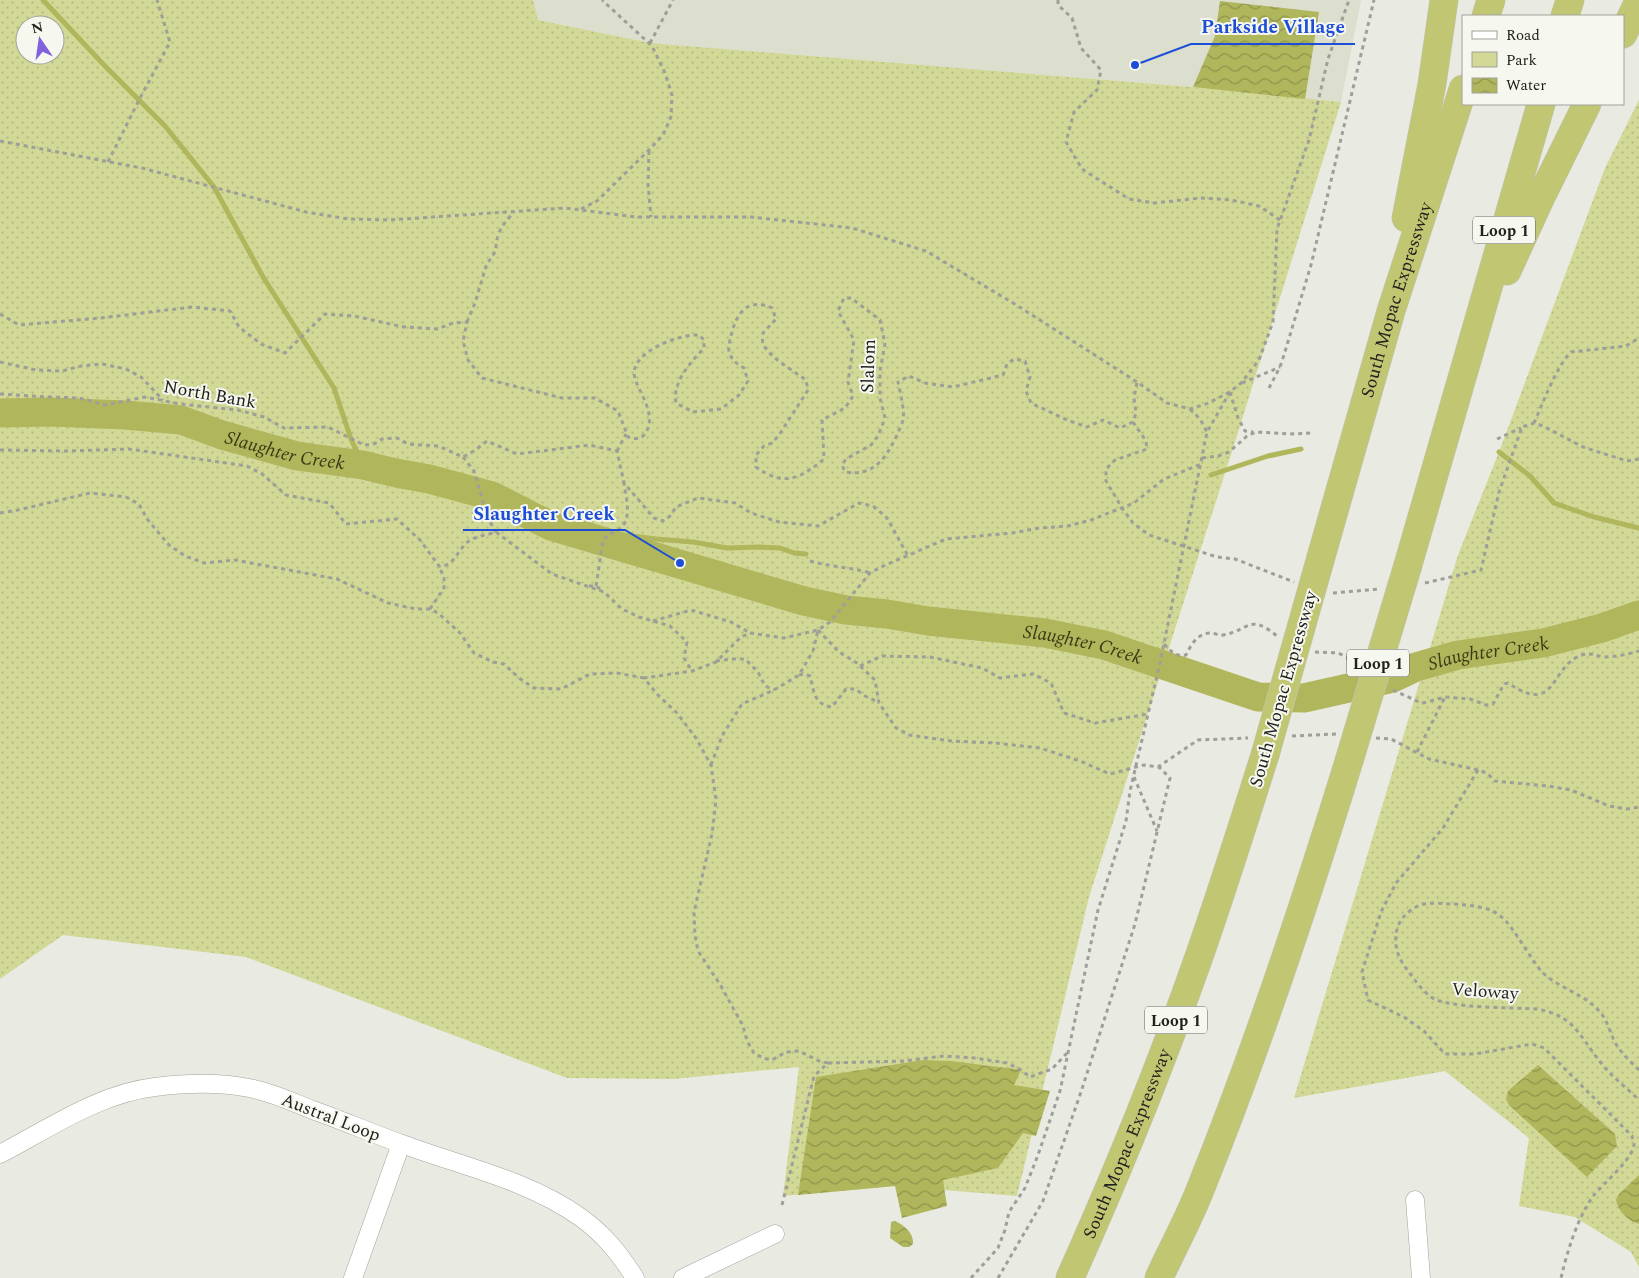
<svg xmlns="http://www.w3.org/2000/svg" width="1639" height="1278" font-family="Spectral,serif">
<defs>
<pattern id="green-dots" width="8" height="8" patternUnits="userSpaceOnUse" patternTransform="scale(1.25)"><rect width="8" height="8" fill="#d2d895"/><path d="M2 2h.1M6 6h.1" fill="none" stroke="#b4b980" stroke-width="1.8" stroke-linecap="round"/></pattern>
<pattern id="water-waves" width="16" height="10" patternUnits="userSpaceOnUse" patternTransform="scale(1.25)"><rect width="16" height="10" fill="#b0b65c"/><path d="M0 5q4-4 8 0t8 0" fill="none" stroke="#8f944b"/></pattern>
</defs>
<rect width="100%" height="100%" fill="#e9eae1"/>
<!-- built -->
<path fill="#dcdece" d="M533,0h828l-20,102 -148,-15 -543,-44 -113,-23z"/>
<!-- green -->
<g fill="url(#green-dots)" fill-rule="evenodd">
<path d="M0,0h533l5,20 112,23 543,44 148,15 -106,340 -146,455 -72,299 -121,-10 -113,10 16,-129 -126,12 -106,-1 -321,-121 -183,-22 -63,44zM25,25h30v30h-30z"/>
<path d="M1639,100v1167l-8,-15 -56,-35 -56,-11 10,-68 -84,-67 -151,27 164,-543 41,-103 106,-284z"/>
</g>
<!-- water -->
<g fill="url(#water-waves)">
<path d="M1220,1l99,11 -14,87 -112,-12 22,-51z"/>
<path d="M923,1060l28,1 70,9 -7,15 36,6 -14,45 -13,-3 -25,35 -55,12 4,26 -45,12 -7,-32 -97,9 18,-118z"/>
<path d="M1538,1065l77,69 2,12 -30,31 -78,-72 -3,-6 2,-8z"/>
<path d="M1639,1175v49c-11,-3 -21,-13 -23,-24l3,-6z"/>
<path d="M895,1221c9,4 19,12 18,23l-4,3h-6l-13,-9 1,-16z"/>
</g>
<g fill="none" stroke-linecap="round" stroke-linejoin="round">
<!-- stream -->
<g stroke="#b0b65c" stroke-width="5">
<path d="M43,0l60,64 62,62 49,61 49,90 71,111 17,51 12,26"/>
<path d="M1499,452l31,24 24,27 40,14 45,11"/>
<path d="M1211,475l57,-19 33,-7"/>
<path d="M616,545l2,-6 6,-4 32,4 37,3 34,6 32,-1 21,1 14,5 12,1"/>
</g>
<!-- river -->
<path stroke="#b0b65c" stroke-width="29" id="s1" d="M0,413l51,-1 74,3 56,5 41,15 75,21 66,9 33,8 33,6 63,17 59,30 253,75 42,9 41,4 41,7 117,12 59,12 154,52 46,1 89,-20 23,-11 42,-12 85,-12 59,-15 37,-13"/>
<!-- street casing -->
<g stroke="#a3a49c" stroke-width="19">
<g id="street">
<path d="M0,1154c48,-25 100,-61 155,-67 32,-4 63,-5 94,1 21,4 41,13 61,21 31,11 61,24 92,35 59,22 126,36 178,73 24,17 39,36 55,61"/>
<path d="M1415,1200l6,78"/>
<path d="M353,1278l48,-134"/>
<path d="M683,1278l92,-44"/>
</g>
</g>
<!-- highway casing -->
<g stroke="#c5c5c4" stroke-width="29">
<g id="highway">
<path d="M1486,16l5,-16"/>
<path d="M1565,16l5,-16"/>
<path d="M1623,34l16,-33"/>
<path d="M1406,218l26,-134 12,-84"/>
<path d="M1507,271l34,-74 46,-93"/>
<path id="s2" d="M1321,557l70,-246 72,-222"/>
<path d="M1408,565l133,-461"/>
<path id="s3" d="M1070,1278c44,-98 85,-198 121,-299 27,-74 50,-149 74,-224"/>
<path d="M1159,1278c14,-31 31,-61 43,-93 56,-139 103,-281 147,-424"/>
</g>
</g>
<!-- path -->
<g stroke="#9e9f98" stroke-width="3" stroke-dasharray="4 4" stroke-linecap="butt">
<path d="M1058,0v5l14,13 9,30 20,22 -4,20 -23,22 -8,30 16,27 47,30 25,4 47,-5 30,2 28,6 21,14"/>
<path d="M650,43l23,-43"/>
<path d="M0,141l142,27 164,44 42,7 41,1 176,-12 72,9h114l101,11 74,23 92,55 119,76 30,21 23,6 16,-5 24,-12 11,-9 18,-23 14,-38 4,-93 32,-89 19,-81 21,-59"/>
<path d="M649,151l-1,33 3,33"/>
<path d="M108,162l31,-62 31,-58 -13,-42"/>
<path d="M581,209l16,-8 52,-51 14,-15 8,-18 1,-22 -7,-22 -13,-27 -50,-46"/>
<path d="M0,314l19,11 82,-7 91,-11 38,4 9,16 22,17 24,9 40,-39 29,2 50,11 33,2 16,-6 14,-1 -4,19 5,19 14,18 80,20h33l23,13 10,26c6,2 12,3 17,-3 11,-17 -1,-34 -8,-50 -1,-4 -3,-8 -3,-11 1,-23 46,-39 65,-38l5,5v8c-13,14 -32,34 -28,55l17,9 28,-3 18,-14 9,-14 -4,-13c-7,-4 -13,-8 -15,-17 -1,-4 1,-11 2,-15 5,-23 17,-39 41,-28l4,11 -13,14c0,3 -1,8 0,11 7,14 31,27 43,36l2,10 -29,45 -7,8 -8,3 -8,9v12c28,20 44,12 68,-8l-2,-39 23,-12 8,-12 -5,-14 6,-42 -16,-29 6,-13h7l29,22 5,24 -5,27v27l5,20 -7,18 -7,9 -25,14 -4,6 3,7c29,5 41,-14 52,-37 2,-5 5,-10 6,-15 2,-9 -3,-28 -5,-38l11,-6 16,7 28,4 50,-12 4,-11 7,-5 11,2 5,16 -4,14 5,12 36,17 20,7 16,-7 17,8 13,-6 3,-9 -2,-15 3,-16"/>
<path d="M467,322l8,-19 12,-40c12,-12 7,-18 12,-30 3,-8 10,-15 15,-21"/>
<path d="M0,362l36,8 26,1 19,-5 21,-2 24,5 15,8 22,23"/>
<path d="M1242,383l38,-16"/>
<path d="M1269,388l11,-21 4,-12 27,-90 63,-265"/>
<path d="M1230,392l8,26 7,13 8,1"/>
<path d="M0,394l50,3 29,1 26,7 40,-8 35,7 58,6 26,7 20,11 44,-1 36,18 10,-1 8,-5 15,-1 11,6 30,2 25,11 11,-6 13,-10 30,13 72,-9 28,6 7,32 30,35 9,3 7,-5 6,-9 22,-9 37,5 16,10 28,9 39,4 41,-23 14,3 14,12 21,38"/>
<path d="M1190,409l10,10 7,13"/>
<path d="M1133,422l13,19 1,8 -32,11 -9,9v12l16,27 11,15 16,12 68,22 18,2 59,23"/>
<path d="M1534,423c9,-20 22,-56 37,-71l55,-6 13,-8"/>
<path d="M1497,439l24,-11"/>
<path d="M0,450l67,1 62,-2 118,17 15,8 24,21 43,8 17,21 51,-5 23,21 19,26c15,2 19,-18 30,-25 7,-5 19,-6 27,-9l56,42 52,18 18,17 17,8 31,9 17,16 -3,16 8,13"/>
<path d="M617,451l9,-17"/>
<path d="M463,457l11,14 14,48 8,13"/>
<path d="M1202,458l16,-2 11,-4 18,-16 9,-4 34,2 23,-1"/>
<path d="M0,513l18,-3 72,-17 36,4 13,7 8,15 22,26 16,11 19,7 31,-3 102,19 51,24 28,6h14l8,4 22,20 14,20 19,9 11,2 15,14 15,10 27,1 29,-15 27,-1 27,5"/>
<path d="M810,561c20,6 41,6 60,12"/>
<path d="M1425,583l56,-13 18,-78 23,-65 12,-4 9,3 40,21 44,14 12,-2"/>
<path d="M589,586h7l7,5"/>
<path d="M596,586l7,-45c4,-7 8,-7 15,-11 15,-9 8,-32 6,-47"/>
<path d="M1333,593l46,-4"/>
<path d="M430,609l14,-21v-10l-5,-12"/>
<path d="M653,621l38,-11 40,12 19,11"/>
<path d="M818,630l21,22 18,11 18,17 4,23 17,25 13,7 42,6 44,2 45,5 40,13 30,13 34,-9 14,2 40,-27 50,-2"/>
<path d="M1164,644c7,7 11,13 22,11 5,-10 11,-22 25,-22 4,0 8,3 12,2 27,-5 26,-22 54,1"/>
<path d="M1315,652l23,1 9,4 6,15"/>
<path d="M716,661l17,-2h12l13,13 7,14 9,4"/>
<path d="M860,666l22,-10 48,1 52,11 18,10 33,-4 18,9 13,30 31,10 53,-9"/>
<path d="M799,675l6,-1 5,2c4,15 4,29 22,31l14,-18h9l10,7 13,6"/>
<path d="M1393,690l26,12 4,1 22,-6 25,2 16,6 7,-1 11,-20 4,-1c50,34 41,-17 74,-28 9,-3 14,1 22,2 11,0 25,-3 35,-6"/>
<path d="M1292,736l44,-2"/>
<path d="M1376,738l15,1 38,20 49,11 9,3 8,8 53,5 23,4 38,16 18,3 12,-2"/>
<path d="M1417,752l28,-55"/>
<path d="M711,765l11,-29 20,-32 32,-14 25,-15 14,-24 5,-21"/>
<path d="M1478,770l-35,58 -47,55 -15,29 -19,60 6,28 36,17 20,14 21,23h30l57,-10 12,4 88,88c0,2 2,7 2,8 0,14 -31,40 -40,51 -16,21 -27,57 -33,83"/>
<path d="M1134,777l23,54"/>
<path d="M828,1063l-9,-2 -20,-10 -13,1 -14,8 -9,-2 -9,-5 -7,-12 -4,-15 -22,-40 -23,-35 -3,-15 -1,-24 18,-78 4,-34 -5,-35 -15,-27 -19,-25 -20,-19 -13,-16 48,-7 24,-9 25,-25 9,-4 34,5 34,-8 12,-8 40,-49 11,-6 65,-28 66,-6 27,-5 29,-2 23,-6 43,-17 30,-24 37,-15"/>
<path d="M1639,1070c-8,-8 -17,-16 -23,-26 -6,-10 -8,-24 -17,-33 -15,-17 -40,-23 -56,-38 -6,-6 -11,-15 -16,-22 -25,-38 -27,-44 -74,-47 -12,0 -27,-3 -37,3 -15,8 -22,21 -20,38 1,11 8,21 15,30 6,8 12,16 20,22 17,12 82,10 105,12 42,6 46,34 71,61 10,11 22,20 32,30"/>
<path d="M782,1205l32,-129 14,-13 76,-2 40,-5 30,2 33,5 14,7 9,7 22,-8 16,-17"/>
<path d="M971,1278l27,-30 7,-18 4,-18 16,-24 13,-33 22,-64 38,-181 28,-89 4,-30 30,-128 47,-231 23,-40"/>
<path d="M998,1278l45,-77 38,-109 54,-168 35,-146 -11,-11"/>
</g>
<!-- street -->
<use href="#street" stroke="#fff" stroke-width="18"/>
<!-- highway -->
<use href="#highway" stroke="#c0c672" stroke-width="28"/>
<!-- highway-bridge casing -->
<g stroke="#c5c5c4" stroke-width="29" stroke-linecap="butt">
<g id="highway-bridge">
<path d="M1265,755l56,-198"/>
<path d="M1349,761l59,-196"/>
</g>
</g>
<!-- highway-bridge -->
<use href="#highway-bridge" stroke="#c0c672" stroke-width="28"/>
</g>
<g text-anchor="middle" stroke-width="4" stroke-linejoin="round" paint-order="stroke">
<!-- shield labels -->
<g fill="#f6f7ef" stroke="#61615d" stroke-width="1">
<rect x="1473" y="216.5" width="62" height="27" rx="4"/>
<rect x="1347" y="649.5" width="62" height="27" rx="4"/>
<rect x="1145" y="1006.5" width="62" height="27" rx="4"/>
</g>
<g font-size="16" font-weight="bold" fill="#21211e">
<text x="1504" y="236">Loop 1</text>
<text x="1378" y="669">Loop 1</text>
<text x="1176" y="1026">Loop 1</text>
</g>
<!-- street labels -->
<g font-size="18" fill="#21211e" stroke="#f6f7ef">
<text dy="6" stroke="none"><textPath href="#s2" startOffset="268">South Mopac Expressway</textPath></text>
<text transform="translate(868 366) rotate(-88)" y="6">Slalom</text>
<text transform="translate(210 394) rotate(10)" y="6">North Bank</text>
<text transform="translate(1283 689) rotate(-74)" y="6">South Mopac Expressway</text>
<text transform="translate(1485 991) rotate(4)" y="6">Veloway</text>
<text transform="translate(331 1117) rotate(21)" y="6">Austral Loop</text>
<text dy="6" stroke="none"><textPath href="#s3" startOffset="146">South Mopac Expressway</textPath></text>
</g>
<!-- water labels -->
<g font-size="19" font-style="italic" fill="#393b15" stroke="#f6f7ef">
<text dy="7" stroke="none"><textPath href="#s1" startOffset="290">Slaughter Creek</textPath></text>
<text dy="7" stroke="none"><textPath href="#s1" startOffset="1115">Slaughter Creek</textPath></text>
<text dy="7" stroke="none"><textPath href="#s1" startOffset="1535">Slaughter Creek</textPath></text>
</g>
</g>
<!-- callouts -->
<path fill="none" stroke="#1d4ed8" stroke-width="2" d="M1135 65L1191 44H1355M680 563L625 530H463"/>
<g fill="#1d4ed8" stroke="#f6f7ef" stroke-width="2">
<circle cx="1135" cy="65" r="5"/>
<circle cx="680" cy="563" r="5"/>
</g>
<g font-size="19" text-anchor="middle" font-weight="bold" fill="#1d4ed8" stroke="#f6f7ef" stroke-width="4" stroke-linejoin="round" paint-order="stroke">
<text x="1273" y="33">Parkside Village</text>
<text x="544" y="520">Slaughter Creek</text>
</g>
<!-- legend -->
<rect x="1462" y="15" width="162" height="90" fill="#f6f7ef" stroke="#a1a19b"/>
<rect x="1472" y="31" width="25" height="8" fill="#ffffff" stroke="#a1a19b"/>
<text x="1506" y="40" font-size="15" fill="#21211e">Road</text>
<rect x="1472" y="52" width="25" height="15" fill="#d2d895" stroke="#a1a19b"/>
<text x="1506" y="65" font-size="15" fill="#21211e">Park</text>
<rect x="1472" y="78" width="25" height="15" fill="url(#water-waves)" stroke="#a1a19b"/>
<text x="1506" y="90" font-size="15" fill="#21211e">Water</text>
<!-- north arrow -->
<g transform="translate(40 40) rotate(347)"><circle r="24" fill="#f6f7ef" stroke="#a1a19b"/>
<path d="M0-4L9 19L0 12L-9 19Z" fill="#8261dc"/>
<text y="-8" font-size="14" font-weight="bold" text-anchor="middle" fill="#21211e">N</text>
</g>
</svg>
